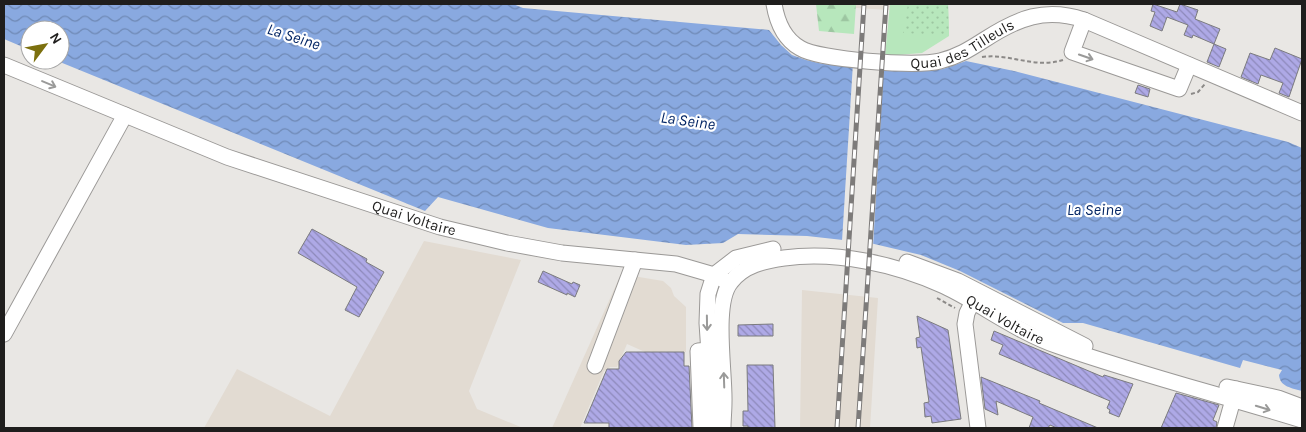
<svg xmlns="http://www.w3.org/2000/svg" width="1306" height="432" font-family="Karla,sans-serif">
<defs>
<pattern id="forest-firs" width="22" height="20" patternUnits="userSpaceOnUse" patternTransform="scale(1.25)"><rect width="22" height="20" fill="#b7e7bc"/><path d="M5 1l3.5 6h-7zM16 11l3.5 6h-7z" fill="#9dc6a1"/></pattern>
<pattern id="park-dots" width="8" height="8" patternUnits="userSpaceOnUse" patternTransform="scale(1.25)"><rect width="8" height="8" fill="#b7e7bc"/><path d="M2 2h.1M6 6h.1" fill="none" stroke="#9dc6a1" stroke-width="1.8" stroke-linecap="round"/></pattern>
<pattern id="water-waves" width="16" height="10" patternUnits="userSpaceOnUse" patternTransform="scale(1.25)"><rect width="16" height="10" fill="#89a9e0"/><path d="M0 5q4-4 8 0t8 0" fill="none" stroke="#6f89b5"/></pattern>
<pattern id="building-back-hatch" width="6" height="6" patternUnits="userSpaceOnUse" patternTransform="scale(1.25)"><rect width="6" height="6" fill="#aea9e6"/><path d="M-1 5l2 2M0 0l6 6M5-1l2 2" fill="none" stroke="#8d89ba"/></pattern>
</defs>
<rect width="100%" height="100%" fill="#e9e7e4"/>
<!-- built -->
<g fill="#e2dbd2">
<path d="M856,4h34l-1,6 -33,-2z"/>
<path d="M424,241l97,19 -52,131 8,18 46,19h-319l33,-59 93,47z"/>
<path d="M621,274l42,7 8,7 3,8 12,11v45h-41l-18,-8 -10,23h-7l-6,4 -24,57h-28z"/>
<path d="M802,290l76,8 -8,130h-70z"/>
</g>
<!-- grass -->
<path fill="#b7e7bc" d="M890,4h58l1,32 -27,17 -37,3z"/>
<!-- forest -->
<path fill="url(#forest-firs)" d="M811,4h45l-2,30 -35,-3 -3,-27z"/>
<!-- park -->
<path fill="url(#park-dots)" d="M908,4h40l1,32 -46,-3z"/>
<!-- water -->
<path fill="url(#water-waves)" d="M4,4h509l10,4 246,22 12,15 11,10 14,5 17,4 105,7 15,-2 23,-8 48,10 274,71 14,6v243c-10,-3 -22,-4 -23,-16l3,-5 -39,-10 -3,8 -157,-45h-20l-103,-52 -39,-16 -51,-12 -63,-7 -69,-2 -15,9 -37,2 -138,-17 -110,-31 -13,14 -370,-151h5v-30h-30v20l-26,-11z"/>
<!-- pier -->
<path fill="#e9e7e4" d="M853,63l31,2 -11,181 -31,-5z"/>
<!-- building -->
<g fill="url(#building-back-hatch)" stroke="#7b7b7e">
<path d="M1153,4l24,8 3,-8 18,6 -3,9 25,10 -6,15 -21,-9 -1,3 -8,-3 4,-10 -21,-8 -5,14 -12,-5 5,-14 -4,-1z"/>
<path d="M1214,44l12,5 -7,18 -12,-5z"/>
<path d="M1275,48l27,11 -13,38 -10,-4 4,-10 -22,-8 -3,9 -17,-7 9,-24 20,7z"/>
<path d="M1138,85l12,4 -2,8 -13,-4z"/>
<path d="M312,229l55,30 -1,3 18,10 -25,45 -14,-7 12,-23 -59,-34z"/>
<path d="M543,271l29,13 1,-2 7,3 -5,12 -8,-4v2l-29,-13z"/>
<path d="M917,316l31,14 13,89 -29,4 -1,-7 -6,1 -1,-14 5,-1 -8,-55 -4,1 -1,-10 4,-1z"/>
<path d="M773,324v12h-35v-11z"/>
<path d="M994,331l109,46 1,-2 29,9 -14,33 -10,-4 1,-3 -3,-2 3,-7 -111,-47 4,-9 -12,-5z"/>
<path d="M626,352h58v14h5l3,62h-83v-5h-25l23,-54h12v-8z"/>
<path d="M747,365h26l2,63h-27v-2h-5v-15h5z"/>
<path d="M981,377l59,24 -1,2 59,25h-41l-7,-3 -2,3h-19l4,-11 -37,-16 2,14 -13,-6z"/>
<path d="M1176,393l43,12 -6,15 4,2 -1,6h-55z"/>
</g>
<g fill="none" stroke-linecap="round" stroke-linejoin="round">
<!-- minor casing -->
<g stroke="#9b9997" stroke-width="17">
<g id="minor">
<path id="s1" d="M774,4c3,18 10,35 26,44 19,12 117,19 140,13 17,-4 30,-12 44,-21 34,-22 61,-33 100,-20l218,93"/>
<path d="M1084,20l-12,32 107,37 10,-24"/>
<path id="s2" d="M4,65l223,92 213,70 67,16 55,10 114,11 38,11 15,8"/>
<path d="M907,262l51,19 127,65"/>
<path d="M714,275l22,-17 37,-9"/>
<path d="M714,275l-6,19 -1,29 7,105"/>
<path d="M977,293l-10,20 -2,11 13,104"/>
<path d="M4,334l121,-219"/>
<path d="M595,366l40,-106"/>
<path d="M1227,387l51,11 24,9"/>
<path d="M701,428l-3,-77 21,-2"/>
<path id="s3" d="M723,428c0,-9 1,-17 1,-26 1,-29 -11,-99 7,-120 13,-17 33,-21 53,-24 53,-7 112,6 160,28 38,18 73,46 114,60 80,28 163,49 244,74"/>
<path d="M1225,428l11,-39"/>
</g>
</g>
<!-- path -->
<g stroke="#8b8987" stroke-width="2" stroke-dasharray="4 2.5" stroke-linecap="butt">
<path d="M982,57c28,-4 52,12 81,3"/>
<path d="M1191,94l7,-2 7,-8"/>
<path d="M937,298l18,10"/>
</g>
<!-- minor -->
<use href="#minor" stroke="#fff" stroke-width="15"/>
<!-- rail casing -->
<g stroke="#7d7b7a" stroke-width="5">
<g id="rail">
<path d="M837,428l27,-424"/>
<path d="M858,428l28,-424"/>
</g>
</g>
<!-- rail -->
<use href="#rail" stroke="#fff" stroke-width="3" stroke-dasharray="9" stroke-linecap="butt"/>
</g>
<!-- one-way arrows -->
<defs><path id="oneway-shaft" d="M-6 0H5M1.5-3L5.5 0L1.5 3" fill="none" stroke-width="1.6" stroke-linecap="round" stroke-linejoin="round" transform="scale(1.25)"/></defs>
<g stroke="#9a9a99">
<use href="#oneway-shaft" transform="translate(1086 57) rotate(19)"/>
<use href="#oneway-shaft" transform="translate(49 84) rotate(23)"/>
<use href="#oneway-shaft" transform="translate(707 323) rotate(89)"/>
<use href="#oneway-shaft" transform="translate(724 380) rotate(-92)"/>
<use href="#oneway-shaft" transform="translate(1263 408) rotate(17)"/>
</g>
<g text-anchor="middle" stroke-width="4.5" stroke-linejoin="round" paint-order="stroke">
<!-- street labels -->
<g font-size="15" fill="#1f1e1d" stroke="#fff">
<text dy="5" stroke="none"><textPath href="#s1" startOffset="221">Quai des Tilleuls</textPath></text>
<text dy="5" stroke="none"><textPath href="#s2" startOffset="438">Quai Voltaire</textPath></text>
<text dy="5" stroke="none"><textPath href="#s3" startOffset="442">Quai Voltaire</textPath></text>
</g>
<!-- water labels -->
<g font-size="16" font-style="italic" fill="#042665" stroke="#fff">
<text transform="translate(294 36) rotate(18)" y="6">La Seine</text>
<text transform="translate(688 120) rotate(8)" y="6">La Seine</text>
<text x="1094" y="215">La Seine</text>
</g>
</g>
<!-- border -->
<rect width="1306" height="432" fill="none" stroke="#1f1e1d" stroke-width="10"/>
<!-- north arrow -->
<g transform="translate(45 45) rotate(58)"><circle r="24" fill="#ffffff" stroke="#a5a5a5"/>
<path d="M0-4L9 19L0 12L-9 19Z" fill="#7c700e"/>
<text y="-8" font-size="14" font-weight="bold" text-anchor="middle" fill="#1f1e1d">N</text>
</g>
</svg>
